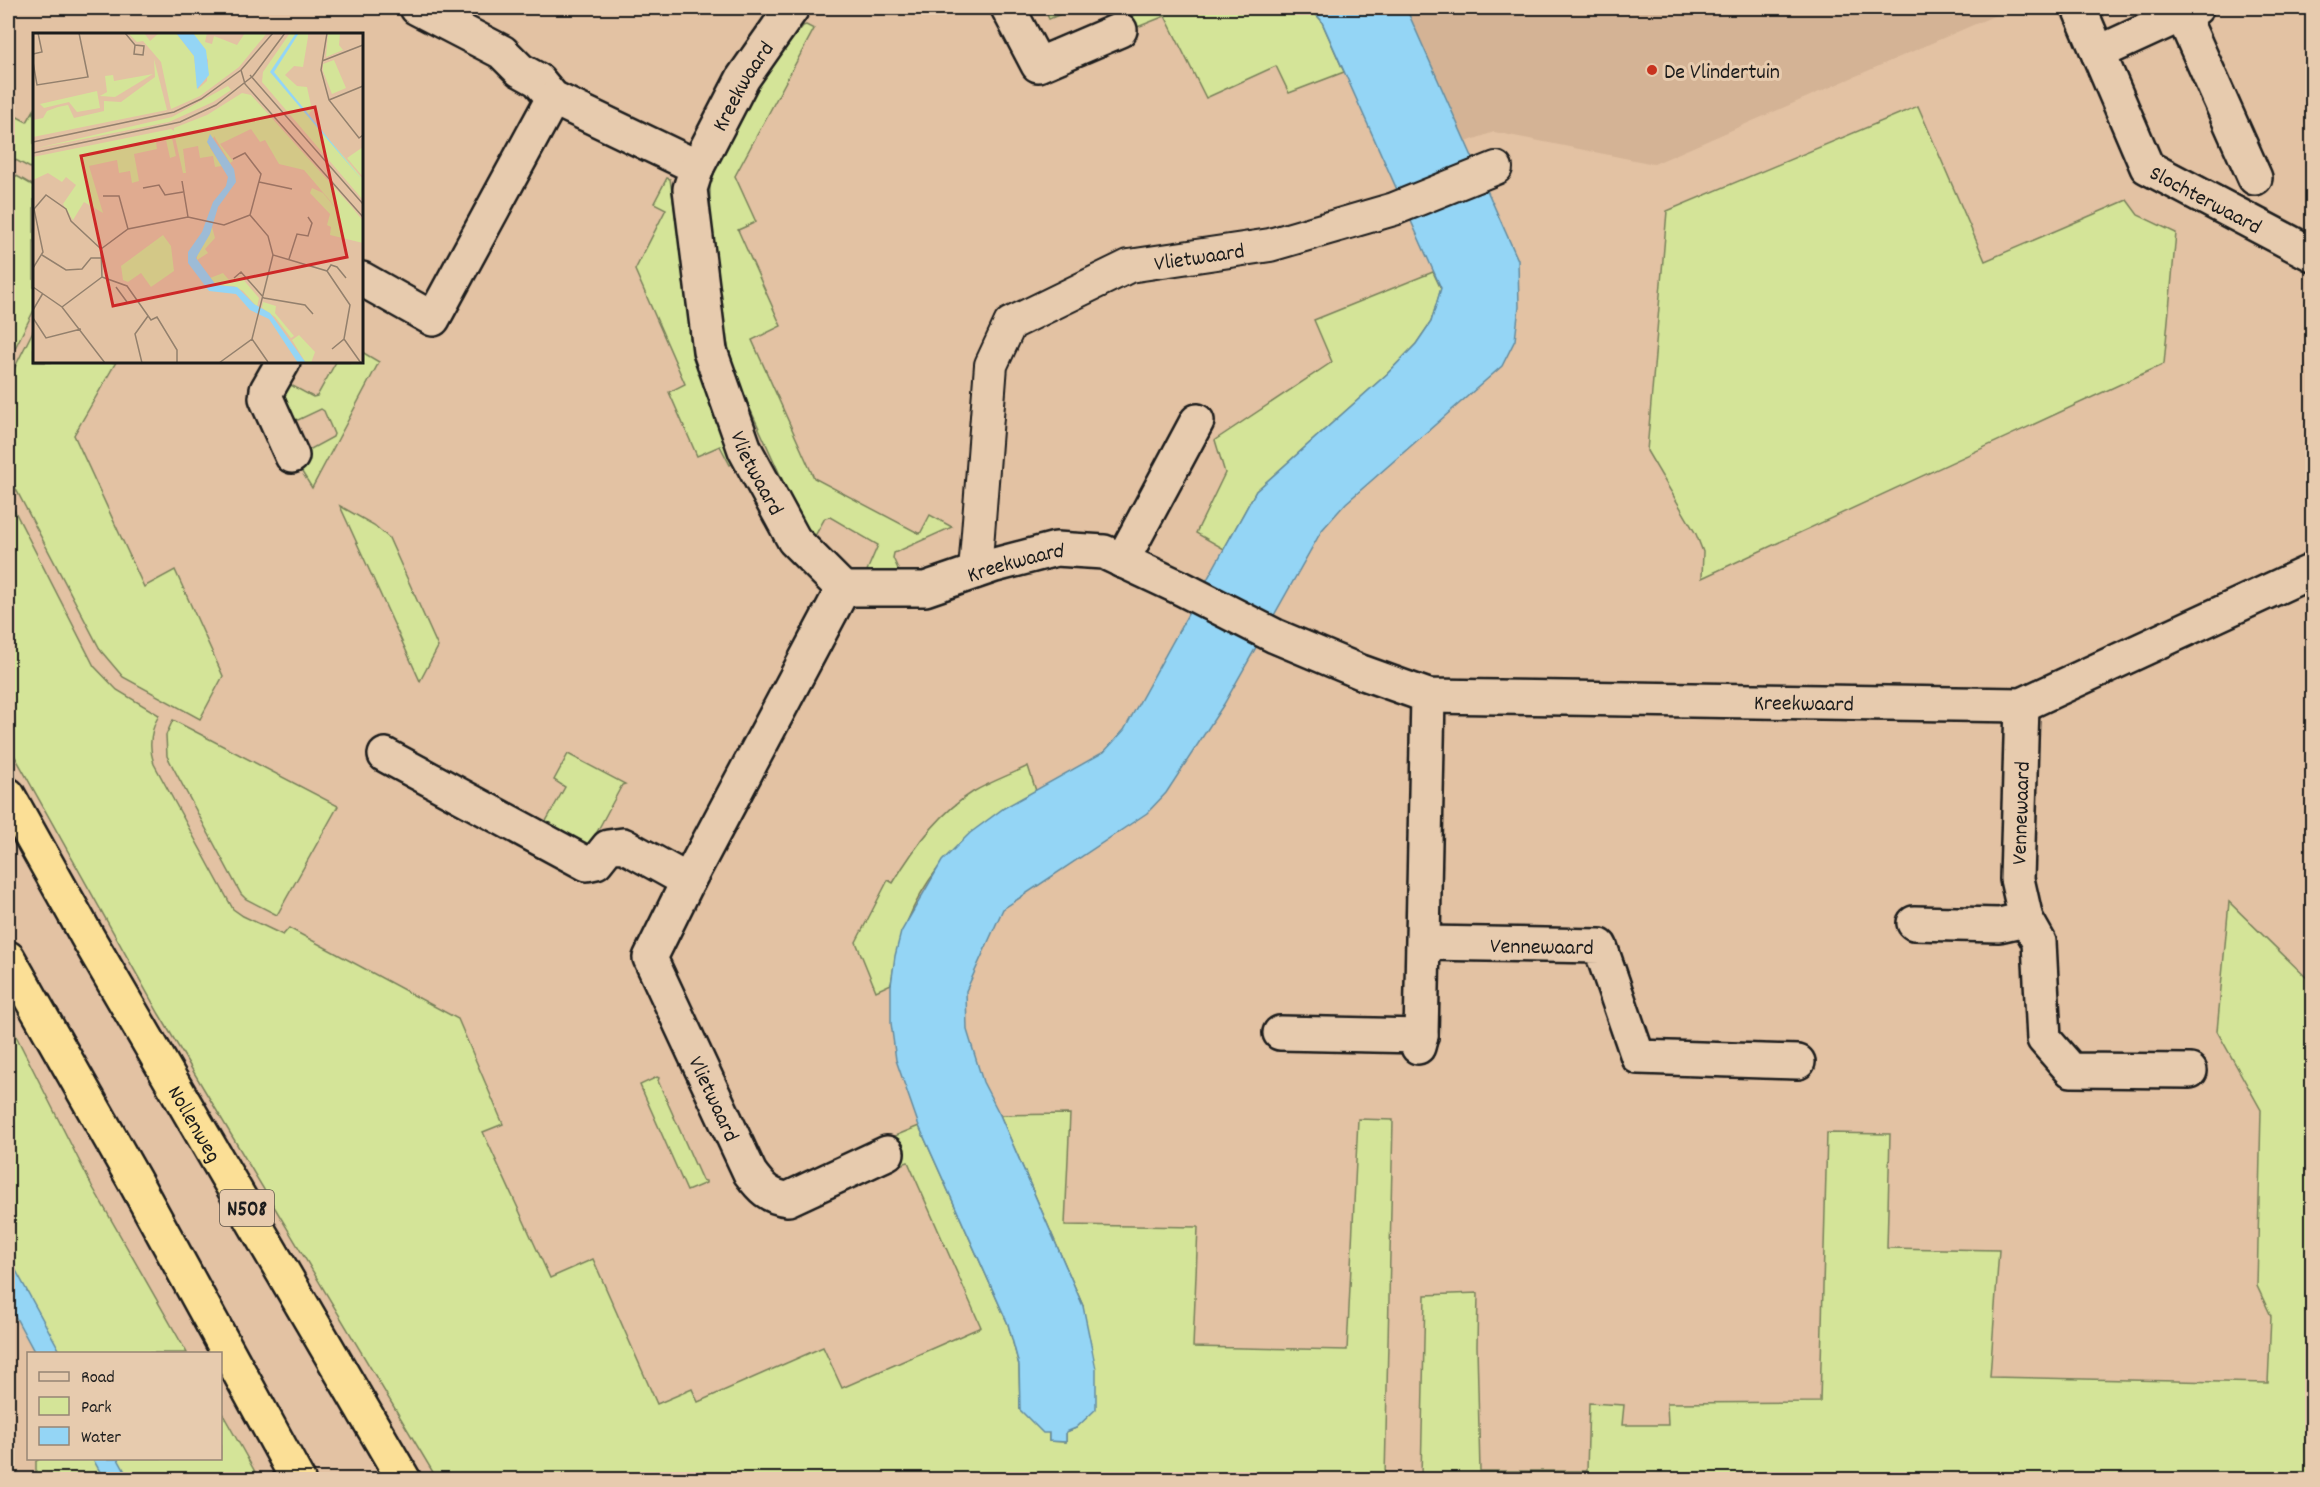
<svg xmlns="http://www.w3.org/2000/svg" width="2320" height="1487" font-family="Dekko,sans-serif">
<rect width="100%" height="100%" fill="#e3c2a3"/>
<filter id="ink" filterUnits="userSpaceOnUse"><feTurbulence type="fractalNoise" baseFrequency=".0167" numOctaves="2"/><feDisplacementMap in="SourceGraphic" scale="12" xChannelSelector="R" yChannelSelector="G"/><feConvolveMatrix kernelMatrix="1 2 1 2 8 2 1 2 1" color-interpolation-filters="sRGB"/></filter>
<g filter="url(#ink)">
<!-- built -->
<path fill="#d4b395" d="M1406,8h606l-358,156 -160,-32 -28,10z"/>
<!-- green -->
<g fill="#d4e498" stroke="#78805a" stroke-width="1.5">
<path d="M1044,8h31l-26,11z"/>
<path d="M1109,8h201l11,12 23,52 -55,21 -13,-27 -70,32 -41,-82 -45,18z"/>
<path d="M806,25l8,4 -79,147 21,46 -18,8 43,96 -29,14 62,138 106,56 10,-19 22,12 -58,26 -1,5 12,26 -39,-11 12,-28 -48,-28 -5,1 -14,25 -74,-163 -17,-65 -14,-108 4,-5v-17l4,-20 51,-91 38,-48z"/>
<path d="M1918,106l67,155 142,-61 11,15 38,18 -12,131 -462,214 1,-26 -7,-18 -49,-83 20,-240z"/>
<path d="M34,110v60l-26,-14v-44l19,10z"/>
<path d="M8,171l26,15v124l-26,52z"/>
<path d="M667,178l3,1 26,175 47,105 -13,6 -10,-19 -23,10 -28,-64 16,-8 -50,-114 31,-61 -12,-6z"/>
<path d="M1433,272l8,17 -10,33 -15,22 -29,30 -131,117 -32,58 -28,-16 29,-60 -10,-33 117,-78 -18,-42z"/>
<path d="M34,329v33h82l-42,73 70,152 31,-17 48,106 -23,43 -77,-42 -22,-26 -93,-177v-93z"/>
<path d="M362,352l17,10 -67,126 -12,-19 7,-18 26,-14 1,-3 -10,-23 -3,-2 -23,11 -5,-2 -9,-25 5,-9 24,13 4,-1 19,-34h26z"/>
<path d="M8,498l86,168 23,24 42,25c-9,16 -11,31 -5,49l79,145 10,7 40,19 6,-7 169,91 45,105 -20,8 67,146 43,-19 64,145 35,-15 6,13 125,-55 19,41 139,-61 -73,-165 -6,2 -12,-26 29,-12 89,198 11,41 1,45 29,23v8l17,1v-10l10,-4 7,-122 -83,-191 70,-1 -5,111 133,2 -5,120 154,3 11,-231 35,1 -8,357h36l4,-182 53,-2 -1,53 3,125h107l2,-68 35,2 -2,20h46l-1,-22 153,-1 7,-269 63,1 -3,114 112,2 -9,127 278,6 3,-67 -14,-30 4,-176 -44,-79 12,-129 83,81v496h-1875l-278,-465 -151,-270z"/>
<path d="M340,506l34,19 15,13 49,109 -18,34z"/>
<path d="M173,720l165,86 -61,109 -31,-16 -5,-5 -74,-138 -1,-21z"/>
<path d="M568,754l57,30 -3,1 -32,60 -3,1 -42,-23 20,-36 -11,-7z"/>
<path d="M1028,766l8,25c-82,44 -132,99 -145,193l-15,7 -20,-49 32,-62 5,3c20,-34 46,-70 80,-91 17,-10 37,-17 55,-26z"/>
<path d="M8,1020l84,166 95,167h-137l-42,-76z"/>
<path d="M657,1077l2,1 -1,3 44,99 4,1v2l-19,8 -47,-106z"/>
<path d="M221,1411l38,68h-223v-18l5,-3h179z"/>
</g>
<!-- water -->
<g fill="#94d5f5" stroke="#648b9e" stroke-width="1.5">
<path d="M1310,8h96l112,252 1,47 -4,33 -13,26 -156,137 -24,27 -98,174 -58,89 -19,20 -144,96 -37,82 1,39 16,52 17,33 83,191 13,63v40l-20,19 -10,4v10l-17,-1v-8h-6l-23,-23 -1,-45 -11,-41 -89,-198 -23,-66 -5,-37v-38l4,-29 6,-24 41,-71 28,-28 34,-25 100,-56 20,-22 132,-239 131,-117 29,-30 15,-22 10,-34 -120,-268z"/>
<path d="M8,1256l53,97h-26l-27,-50z"/>
<path d="M93,1459h25l11,20h-25z"/>
</g>
<g fill="none" stroke-linecap="round" stroke-linejoin="round">
<!-- pedestrian casing -->
<g stroke="#1c1c1c" stroke-width="36">
<g id="pedestrian">
<path id="s1" d="M975,572l16,-207 19,-41 119,-58 141,-21 124,-36 102,-41"/>
</g>
</g>
<!-- minor casing -->
<g stroke="#1c1c1c" stroke-width="38">
<g id="minor">
<path id="s2" d="M417,8l85,44 18,18 18,10 15,18 144,69 -7,22 20,162 35,99 49,90 49,49 -155,292 -38,77 100,215c11,15 19,24 38,26l99,-46"/>
<path d="M1008,8l30,57 82,-35"/>
<path id="s3" d="M2079,8l68,159 165,87"/>
<path d="M2182,14l73,164"/>
<path d="M2098,53l98,-45"/>
<path id="s4" d="M697,167l46,-89 49,-70"/>
<path d="M362,279l71,40 120,-221"/>
<path d="M283,362l-16,28 -1,8 26,58"/>
<path d="M1122,561l75,-140"/>
<path id="s5" d="M843,589h82l70,-24 61,-16 48,3 79,37 92,47 86,36 67,24 594,9 290,-134"/>
<path d="M2022,705l-5,174 9,40 13,23 5,97 27,31 119,1"/>
<path d="M385,755l202,109 9,-2 12,-15 15,-2 65,36"/>
<path d="M1914,923l85,2 27,-6"/>
<path id="s6" d="M1424,943l176,3 38,111 160,5"/>
<path d="M1280,1033l141,3"/>
<path d="M1418,1047l3,-11 7,-340"/>
</g>
</g>
<!-- trunk casing -->
<g stroke="#1c1c1c" stroke-width="38">
<g id="trunk">
<path id="s7" d="M8,795l80,143 316,542"/>
<path d="M8,958l126,222 164,300"/>
</g>
</g>
<!-- pedestrian -->
<use href="#pedestrian" stroke="#e7cbae" stroke-width="32"/>
<!-- minor -->
<use href="#minor" stroke="#e7cbae" stroke-width="33"/>
<!-- trunk -->
<use href="#trunk" stroke="#fbdf96" stroke-width="33"/>
</g>
</g>
<!-- markers -->
<circle fill="#c8321e" stroke="#e7cbae" stroke-width="2" cx="1652" cy="70" r="6"/>
<g text-anchor="middle" stroke-width="6" stroke-linejoin="round" paint-order="stroke">
<!-- shield labels -->
<rect fill="#e7cbae" stroke="#595048" stroke-width="1.5" x="220" y="1190" width="54" height="36" rx="4.5"/>
<g font-size="21" font-weight="bold" fill="#1c1c1c">
<text x="247" y="1215">N508</text>
</g>
<!-- poi labels -->
<g font-size="22" fill="#1c1c1c" stroke="#e7cbae" text-anchor="start">
<text x="1664" y="78">De Vlindertuin</text>
</g>
<!-- street labels -->
<g font-size="22" fill="#1c1c1c" stroke="#e7cbae">
<text dy="8" stroke="none"><textPath href="#s4" startOffset="93">Kreekwaard</textPath></text>
<text dy="8" stroke="none"><textPath href="#s3" startOffset="240">Slochterwaard</textPath></text>
<text dy="8" stroke="none"><textPath href="#s1" startOffset="456">Vlietwaard</textPath></text>
<text dy="8" stroke="none"><textPath href="#s2" startOffset="642">Vlietwaard</textPath></text>
<text dy="8" stroke="none"><textPath href="#s5" startOffset="177">Kreekwaard</textPath></text>
<text dy="8" stroke="none"><textPath href="#s5" startOffset="998">Kreekwaard</textPath></text>
<text transform="translate(2019 813) rotate(-88)" y="8">Vennewaard</text>
<text dy="8" stroke="none"><textPath href="#s6" startOffset="118">Vennewaard</textPath></text>
<text dy="8" stroke="none"><textPath href="#s2" startOffset="1359">Vlietwaard</textPath></text>
<text dy="8" stroke="none"><textPath href="#s7" startOffset="378">Nollenweg</textPath></text>
</g>
</g>
<!-- overview -->
<g transform="translate(33 33)">
<rect width="330" height="330" fill="#e3c2a3"/>
<path d="M95,0h16l6,8 9,-8h17l18,23 4,33 9,-8 1,-21 -15,-27h14l-2,9 7,2 2,-8 23,9 8,-12h22l-28,34 -39,29 -29,13 -10,-47 -18,-21 -6,1zM257,0h18v4l-5,30 -9,-1 -9,9 12,11 10,1 5,23 -4,5 55,64v21l-101,-118 1,-10zM295,0h12l-1,12 4,5 -17,7zM121,26l13,51 -134,27v-17l10,-2 4,-7 11,-4 10,-2 6,13 30,-7v-10l17,1 34,-25zM301,27l12,28 -14,6 -9,-23v-7zM120,41l-38,23 -15,-1 7,-4 -2,-16 8,-1 1,6zM195,53l3,4 -18,12 -44,20 -136,27 139,-32zM64,58l3,17 -23,4 -8,-10 -25,6 -4,-4zM209,60l9,2 100,111 12,15v22l-33,-8 1,-8 -4,-2 3,-11 -20,-21 2,-5 11,5 14,17 2,8 -1,-8 -34,-40 -25,-6 -14,-24 -5,2 -9,-13 -31,15 13,17 -3,2 -16,-27 -4,12 12,18 -7,1 -2,-11 -13,2 -2,-12 -15,3 3,24h-3l-8,-36 -3,1 4,18 -6,2 -4,-18 -10,2 1,7 -23,5 5,27 -7,2 -2,-12 -11,2 -2,-13 -28,6 14,47 -19,-11 -11,18 -10,-16 13,-19 -10,-8 -4,5 -14,-9 -15,7v-23l138,-28 3,2v-3l33,-13zM330,114v30l-16,-19zM179,194l3,11 -10,11 3,4 -11,7v-8zM130,202l8,11 3,25 -23,16 -10,-14 -13,9 -5,-2 -2,-14zM190,240l6,7 12,-3 18,21 -2,9 -14,-16 -9,-5 -18,-1 -6,-7zM230,269l13,4 -1,7 19,23 -3,2 -16,-21 -13,-9zM266,302l16,17 -4,11h-5l-14,-23z" fill="#d4e498"/>
<path d="M143,0h17l13,17 3,25 -12,14 -3,-33zM263,0h3l-25,39 89,109 -93,-109zM177,101l24,35 2,13 -18,25 -8,27 -14,24 20,27 21,2 17,17 16,9 36,50h-8l-29,-44 -19,-9 -14,-16 -27,-3 -21,-28v-11l14,-20 11,-30 13,-16 2,-9 -21,-35z" fill="#94d5f5"/>
<path fill="none" stroke="#93806d" stroke-width="1.5" d="M92,0l10,12 9,1 -1,9 -9,-1 1,-9M294,0l-6,37 8,30 30,38 4,-3M0,21l9,-2 -4,-19M289,28l41,-16M0,29l4,23 51,-8 -9,-44M208,37l32,-37M208,37l4,14 118,133M217,42l113,129M220,43l32,-43M296,67l34,-14M0,109l141,-30 27,-13 40,-29M0,120l147,-31 36,-17 37,-29M200,126l12,-6 16,21 -11,41 18,21 5,19 54,16 23,34 -6,34 -12,10M149,148l6,36M226,149l33,7M110,155l16,-3 6,10 18,-3M70,163h16l9,33M68,216l27,-20 60,-12 36,8 26,-10M68,216l1,28M9,222l24,15 16,-1 9,-11h10M256,226l8,-25 11,2 4,-13 -4,-6M0,235l10,-16 -9,-43 12,-14 20,14 5,12 30,28M294,238l4,-6 6,2 9,11M69,244l25,9 24,34 6,-3 20,33v13M201,245l7,-6 23,26 41,7 8,9M0,254l29,20 43,56M83,254l11,15M29,274l40,-30M0,277l10,-17M0,285l13,20 35,-9M219,306l16,23M311,306l17,24M109,330l-7,-29 13,-18M186,330l33,-24 21,-84"/>
<path fill="#cd2727" fill-opacity="0.15" stroke="#cd2727" stroke-width="3" d="M282,74l32,150 -234,49 -32,-150z"/>
<rect width="330" height="330" fill="none" stroke="#1c1c1c" stroke-width="3"/>
</g>
<!-- margin -->
<rect width="2320" height="1487" fill="none" stroke="#e7cbae" stroke-width="30"/>
<rect x="15" y="15" width="2290" height="1457" fill="none" stroke="#1c1c1c" stroke-width="2" filter="url(#ink)"/>
<!-- legend -->
<rect x="27" y="1352" width="195" height="108" fill="#e7cbae" stroke="#968574" stroke-width="1.5"/>
<rect x="39" y="1372" width="30" height="9" fill="#e7cbae" stroke="#968574" stroke-width="1.5"/>
<text x="81" y="1382" font-size="18" fill="#1c1c1c">Road</text>
<rect x="39" y="1397" width="30" height="18" fill="#d4e498" stroke="#968574" stroke-width="1.5"/>
<text x="81" y="1412" font-size="18" fill="#1c1c1c">Park</text>
<rect x="39" y="1427" width="30" height="18" fill="#94d5f5" stroke="#968574" stroke-width="1.5"/>
<text x="81" y="1442" font-size="18" fill="#1c1c1c">Water</text>
</svg>
